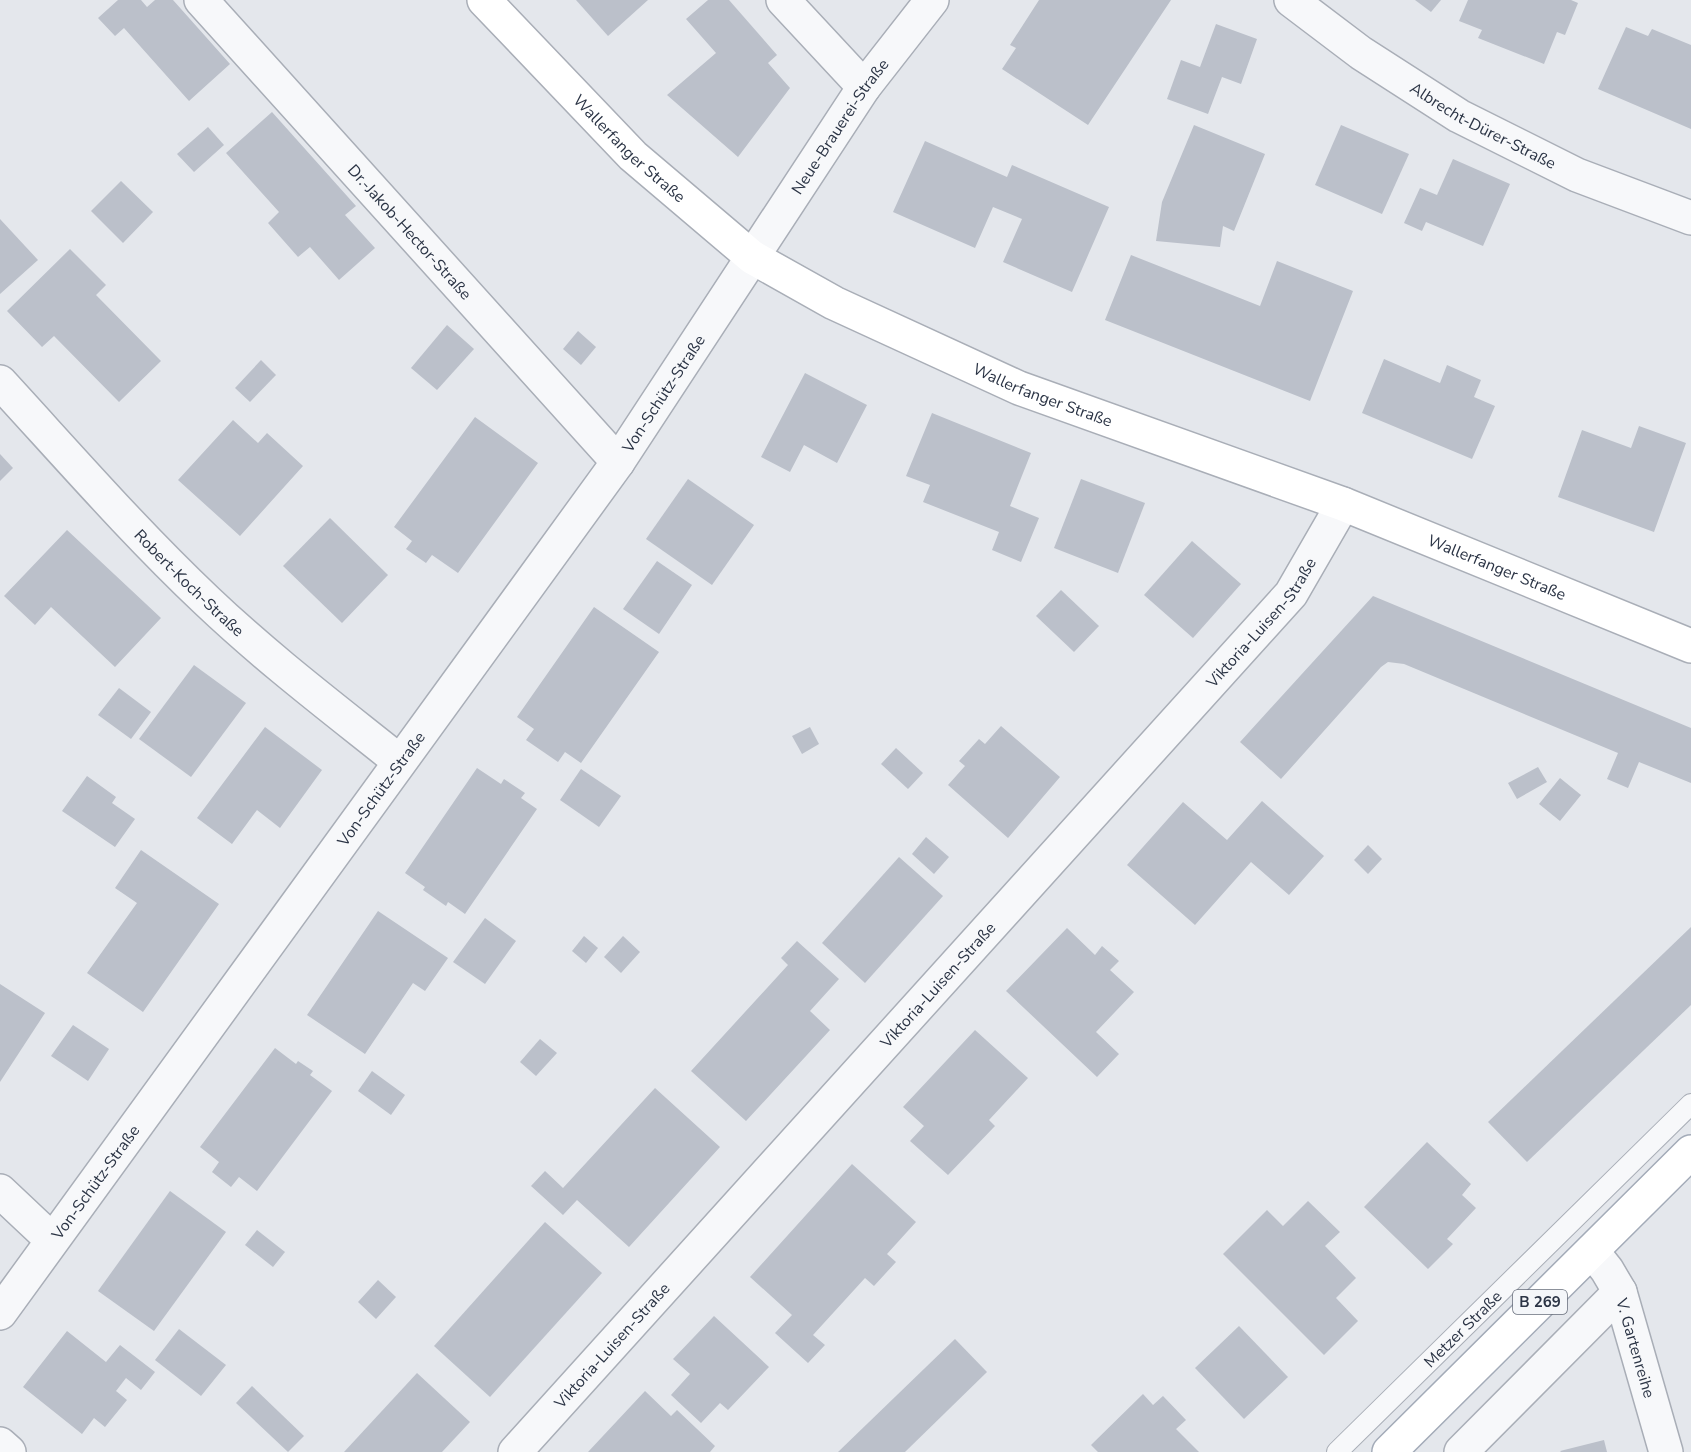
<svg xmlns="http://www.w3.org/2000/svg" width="1691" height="1452" font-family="'Nunito Sans',sans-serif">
<rect width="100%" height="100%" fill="#e4e7ec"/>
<!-- building -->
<g fill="#bbc0ca">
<path d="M118,0h23l6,7 8,-7h18l57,64 -41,37 -65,-73 -9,8 -17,-18z"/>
<path d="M576,0h72l-40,36z"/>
<path d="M708,0h21l48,55 -9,8 22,25 -52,69 -71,-62 49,-42 -30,-34z"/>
<path d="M1039,0h132l-83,125 -86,-56 14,-21 -6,-3z"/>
<path d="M1415,0h26l-10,12z"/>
<path d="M1468,0h103l7,3 -13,32 -8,-3 -13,32 -66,-26 4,-8 -23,-9z"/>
<path d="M1216,24l41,15 -16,45 -19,-7 -14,37 -41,-15 14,-39 19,7z"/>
<path d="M1626,27l22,9 4,-7 39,16v84l-93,-40z"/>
<path d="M272,112l84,94 -11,9 30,33 -36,32 -29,-33 -12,10 -30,-34 11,-11 -53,-59z"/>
<path d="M1194,125l71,29 -31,77 -11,-5 -3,21 -64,-6 6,-39z"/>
<path d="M1341,125l68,29 -27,60 -67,-29z"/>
<path d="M208,127l16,18 -30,27 -17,-18z"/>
<path d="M925,141l82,36 5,-12 97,42 -37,85 -69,-30 19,-43 -29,-12 -18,41 -82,-36z"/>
<path d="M1453,159l57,25 -27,62 -57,-24 -4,9 -18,-8 16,-35 17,7z"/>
<path d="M121,181l32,31 -30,31 -32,-32z"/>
<path d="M0,219l38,41 -38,34z"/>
<path d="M70,249l36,36 -10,10 65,66 -42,41 -65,-66 -12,11 -35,-36z"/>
<path d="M1131,255l129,51 17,-45 76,30 -43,110 -205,-81z"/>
<path d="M447,325l27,24 -37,41 -26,-22z"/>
<path d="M578,331l18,16 -15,18 -18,-16z"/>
<path d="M1384,359l56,24 7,-18 34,15 -7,17 21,9 -23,53 -110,-46z"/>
<path d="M261,360l15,15 -26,27 -15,-14z"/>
<path d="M805,373l62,32 -30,58 -33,-18 -14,27 -29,-15z"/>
<path d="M932,413l99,40 -21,53 29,12 -18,44 -29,-12 7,-18 -76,-30 7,-17 -24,-9z"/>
<path d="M475,417l63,46 -80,110 -26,-18 -6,8 -20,-14 6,-8 -18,-14z"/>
<path d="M233,420l25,23 9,-10 36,33 -63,70 -62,-56z"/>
<path d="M1639,426l47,17 -32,89 -96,-35 24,-67 49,18z"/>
<path d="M0,454l13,14 -13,13z"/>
<path d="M688,479l66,46 -42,60 -66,-46z"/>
<path d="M1081,479l64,24 -27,70 -64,-25z"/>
<path d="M330,518l58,57 -46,48 -59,-57z"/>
<path d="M67,530l94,88 -46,49 -64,-60 -16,18 -31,-29z"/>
<path d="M1192,541l49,43 -48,54 -49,-43z"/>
<path d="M657,561l35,24 -33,49 -36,-25z"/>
<path d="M1061,590l38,36 -25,26 -38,-36z"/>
<path d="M1373,596l318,132v55l-52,-21 -11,26 -21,-9 11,-26 -214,-89 -16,-2 -7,5 -100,112 -41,-37z"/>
<path d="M594,607l65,45 -78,111 -16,-11 -7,10 -32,-22 8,-11 -17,-12z"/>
<path d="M194,665l52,38 -55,74 -52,-38z"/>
<path d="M119,688l32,24 -20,27 -33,-24z"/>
<path d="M1001,726l59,51 -52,61 -60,-53 17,-19 -6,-5 20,-22 6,5z"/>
<path d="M265,727l57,43 -42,58 -23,-18 -25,34 -35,-26z"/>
<path d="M810,727l9,17 -17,10 -10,-18z"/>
<path d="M896,748l27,25 -15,16 -27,-25z"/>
<path d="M1538,767l9,15 -30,17 -9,-16z"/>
<path d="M477,768l24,16 3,-5 21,14 -4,5 16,11 -72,105 -17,-12 -2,4 -23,-16 2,-3 -20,-14z"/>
<path d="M581,769l40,27 -22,31 -39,-27z"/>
<path d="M87,776l29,21 -4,6 23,16 -20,28 -53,-36z"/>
<path d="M1560,778l21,17 -21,26 -21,-17z"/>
<path d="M1262,801l62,55 -35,39 -38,-33 -56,63 -68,-60 56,-63 44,38z"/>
<path d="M926,837l23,20 -15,17 -22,-20z"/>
<path d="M1368,845l14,14 -14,15 -14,-14z"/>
<path d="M141,850l78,54 -76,108 -56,-39 50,-70 -22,-15z"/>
<path d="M899,857l44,39 -78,87 -43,-40z"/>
<path d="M378,911l70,47 -23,33 -12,-8 -48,71 -58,-39z"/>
<path d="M485,918l31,23 -31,43 -32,-22z"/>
<path d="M1691,927v78l-164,157 -39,-40z"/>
<path d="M1067,928l28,27 7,-9 17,15 -9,9 24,22 -38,40 23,22 -22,23 -91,-86z"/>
<path d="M584,936l14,12 -12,15 -14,-12z"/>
<path d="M623,936l17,16 -19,21 -17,-16z"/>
<path d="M797,941l42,38 -29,32 20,19 -84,91 -55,-50 97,-106 -7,-7z"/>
<path d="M0,984l45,29 -45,69z"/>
<path d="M73,1025l36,24 -21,32 -37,-25z"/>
<path d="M975,1030l53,48 -39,42 6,6 -47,49 -38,-34 14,-15 -21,-19z"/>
<path d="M540,1039l17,14 -21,23 -16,-14z"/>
<path d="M275,1048l21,16 2,-3 15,10 -3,4 22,16 -75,100 -18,-14 -8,10 -19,-15 7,-10 -19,-15z"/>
<path d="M372,1071l33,24 -14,20 -33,-24z"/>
<path d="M655,1088l65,59 -91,100 -52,-47 -14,15 -32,-29 14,-15 18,17z"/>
<path d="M1427,1142l44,42 -9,11 14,13 -29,31 6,5 -25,25 -64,-62z"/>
<path d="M852,1164l64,58 -29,32 9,8 -22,24 -9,-8 -52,57 12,10 -17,18 -33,-30 17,-18 -42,-38z"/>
<path d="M170,1191l56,41 -72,99 -56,-40z"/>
<path d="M1308,1201l32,31 -15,14 31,32 -20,20 22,23 -34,34 -101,-101 44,-44 16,16z"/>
<path d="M545,1222l57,51 -112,124 -56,-51z"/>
<path d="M257,1230l28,22 -12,15 -28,-22z"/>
<path d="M378,1280l18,17 -20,22 -18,-17z"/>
<path d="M714,1316l55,51 -41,43 -8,-7 -19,20 -30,-28 19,-21 -17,-15z"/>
<path d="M1239,1326l49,51 -44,42 -49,-51z"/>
<path d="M179,1329l47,36 -25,31 -46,-36z"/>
<path d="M67,1331l39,31 14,-17 35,27 -14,18 -15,-12 -10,13 11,9 -22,27 -11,-9 -12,16 -59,-47z"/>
<path d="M955,1339l32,33 -82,80h-67z"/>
<path d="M417,1373l53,49 -28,30h-98z"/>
<path d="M252,1386l52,50 -16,16 -52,-49z"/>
<path d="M645,1391l26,25 6,-6 38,36 -5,6h-122z"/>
<path d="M1143,1394l10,11 10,-9 23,24 -10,9 23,23h-101l-7,-7z"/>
<path d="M1604,1440l3,12h-46l-1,-1z"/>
</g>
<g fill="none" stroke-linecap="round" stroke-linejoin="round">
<!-- service casing -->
<g stroke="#a9aeb7" stroke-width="22">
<g id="service">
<path id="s1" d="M1337,1452l354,-348"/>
</g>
</g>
<!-- minor casing -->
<g stroke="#a9aeb7" stroke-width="36">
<g id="minor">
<path id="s2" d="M201,0l417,462"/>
<path d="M783,0l81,87"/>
<path id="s3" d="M1291,0l70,53 98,63 118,59 114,43"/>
<path id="s4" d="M0,382c68,74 134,150 207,219 61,58 127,108 192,160"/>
<path d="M0,1191l52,49"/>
<path id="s5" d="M1592,1251l15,19 13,22 46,160"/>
<path id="s6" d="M0,1313l618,-851 246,-375 68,-87"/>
<path d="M0,1444l9,8"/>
<path id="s7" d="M515,1452l776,-858 52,-90"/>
<path d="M1461,1452l159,-160"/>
</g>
</g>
<!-- secondary casing -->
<g stroke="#a9aeb7" stroke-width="36">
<g id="secondary">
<path id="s8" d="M484,0l149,156 119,101 82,46 185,85 324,116 348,142"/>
</g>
</g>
<!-- primary casing -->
<g stroke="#a3abb8" stroke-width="36">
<path id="primary" d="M1389,1452l302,-300"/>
</g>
<!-- service -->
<use href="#service" stroke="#f7f8fa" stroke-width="20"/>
<!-- minor -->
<use href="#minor" stroke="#f7f8fa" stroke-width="33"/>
<!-- secondary -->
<use href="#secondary" stroke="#fff" stroke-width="33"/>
<!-- primary -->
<use href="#primary" stroke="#fff" stroke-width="33"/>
</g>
<g text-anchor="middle" stroke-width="5" stroke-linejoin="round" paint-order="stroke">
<!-- shield labels -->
<rect fill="#f4f6f9" stroke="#676e7b" stroke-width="1.5" x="1513" y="1290" width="54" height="24" rx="4.5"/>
<g font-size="15" font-weight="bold" fill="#2b3445">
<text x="1540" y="1307">B 269</text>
</g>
<!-- street labels -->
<g font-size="16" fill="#2b3445" stroke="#f4f6f9">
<text dy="6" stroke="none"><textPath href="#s3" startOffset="230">Albrecht-Dürer-Straße</textPath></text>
<text dy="6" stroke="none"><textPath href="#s6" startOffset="1454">Neue-Brauerei-Straße</textPath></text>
<text dy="6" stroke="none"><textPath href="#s8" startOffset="208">Wallerfanger Straße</textPath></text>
<text dy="6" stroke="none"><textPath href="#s2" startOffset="312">Dr.-Jakob-Hector-Straße</textPath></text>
<text dy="6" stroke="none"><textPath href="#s6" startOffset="1134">Von-Schütz-Straße</textPath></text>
<text dy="6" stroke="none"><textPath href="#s8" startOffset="694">Wallerfanger Straße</textPath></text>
<text dy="6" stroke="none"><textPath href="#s8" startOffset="1180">Wallerfanger Straße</textPath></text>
<text dy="6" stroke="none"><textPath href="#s4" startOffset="276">Robert-Koch-Straße</textPath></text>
<text dy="6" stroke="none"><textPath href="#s7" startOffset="1116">Viktoria-Luisen-Straße</textPath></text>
<text dy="6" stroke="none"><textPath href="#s6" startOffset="648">Von-Schütz-Straße</textPath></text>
<text dy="6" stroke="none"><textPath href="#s7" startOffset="630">Viktoria-Luisen-Straße</textPath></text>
<text dy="6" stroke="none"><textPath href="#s6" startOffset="162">Von-Schütz-Straße</textPath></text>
<text dy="6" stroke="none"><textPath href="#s1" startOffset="176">Metzer Straße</textPath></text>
<text dy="6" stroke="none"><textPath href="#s7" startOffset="144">Viktoria-Luisen-Straße</textPath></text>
<text dy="6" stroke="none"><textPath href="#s5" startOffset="108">V. Gartenreihe</textPath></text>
</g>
</g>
</svg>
